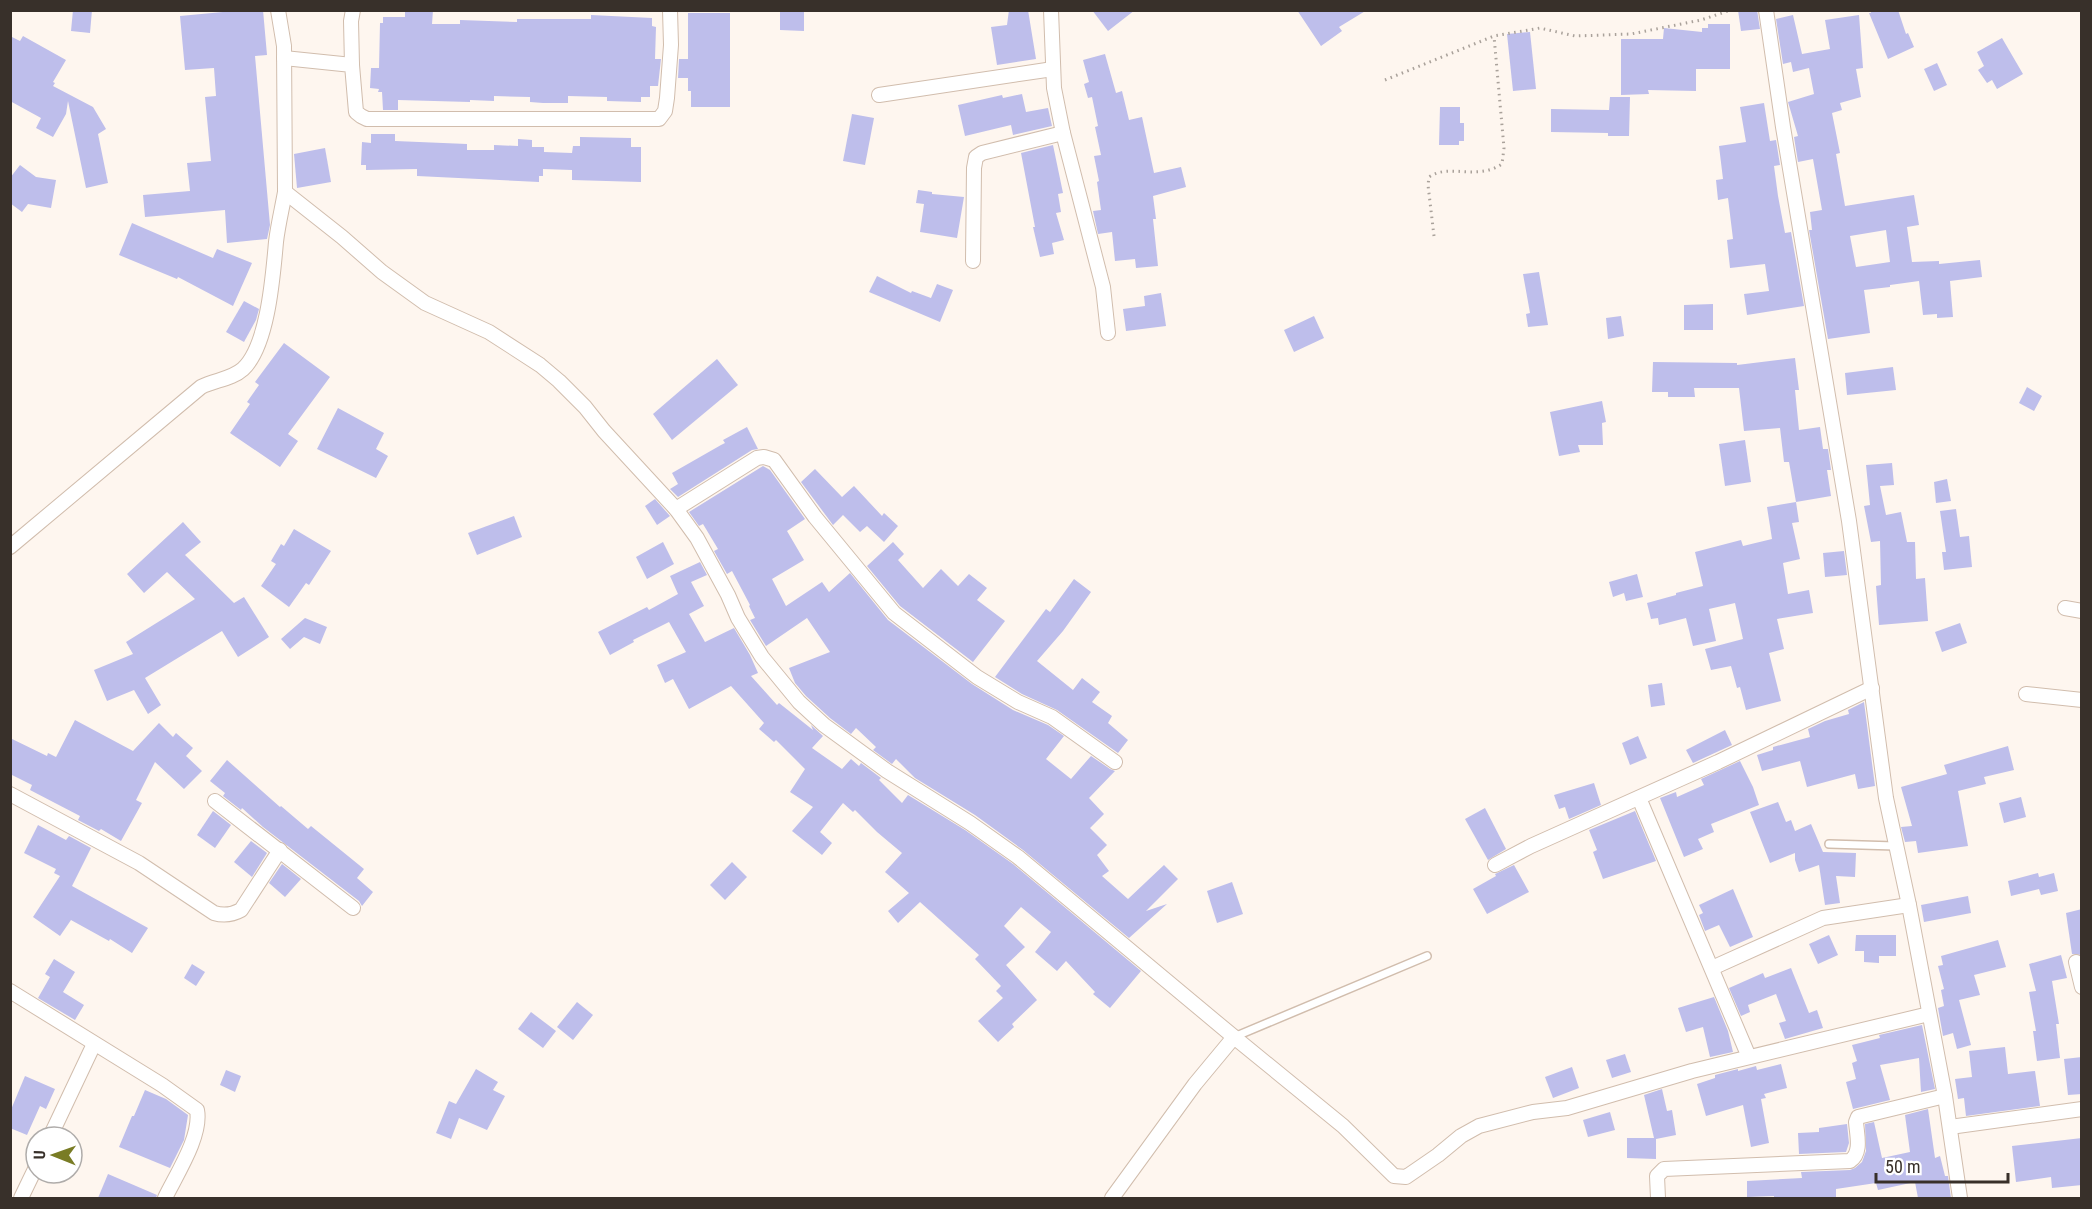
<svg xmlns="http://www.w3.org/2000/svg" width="2092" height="1209" font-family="'Roboto Condensed',sans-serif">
<rect width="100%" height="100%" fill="#fef6ef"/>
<!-- building -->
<g fill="#bebeeb" fill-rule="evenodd">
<path d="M73,10h19l-2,23 -19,-2z"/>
<path d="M244,10h19l4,45 -12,1 15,169 -3,14 -40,4 -2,-33 -80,7 -2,-22 47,-4 -3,-28 24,-2 -6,-64 11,-1 -2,-28 -29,2 -5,-54z"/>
<path d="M405,10h28l-1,14h28v-4l57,2v-3h74v-4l61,3v8l4,1 -1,32h6l-3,27h-8v11h-9v5l-34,-1v-4l-39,-1v7h-25l-13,-1v-5l-36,-1v5l-24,-1v2l-72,-2v10h-15l-1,-18h-4l1,-3 -9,-1 1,-20h8l1,-45h3v-6h22z"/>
<path d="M780,10h24v21l-24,-1z"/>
<path d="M1009,10h19l8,49 -39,6 -6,-38 16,-2z"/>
<path d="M1092,10h43l-27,21z"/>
<path d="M1297,10h70l-28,17 3,4 -21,15z"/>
<path d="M1738,10h19l3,19 -19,2z"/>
<path d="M1870,10h28l8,24 2,-1 6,14 -26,12 -19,-46h2z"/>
<path d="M688,13h42v94h-39v-16h-3v-13h-10l1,-19h9z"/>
<path d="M1793,15l9,39 28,-5 -5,-29 34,-5 4,53 -7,1 5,28 -21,6 2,7 -10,3 8,40 -4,1 9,52 69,-11 5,30 -12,2 5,35 27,-1v3l41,-4 2,17 -32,4 3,36 -16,1v-4l-14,1 -4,-34 -29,4v2l-26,3 6,43 -42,6 -19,-109h3l-2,-18 12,-2 -9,-51 -15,3 -4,-25 4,-1 -10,-34 26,-8 -5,-26 -16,4 -2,-10 -8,2 -7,-45zM1886,230l4,32 -34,5 -6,-31z"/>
<path d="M1708,24h22v45h-34v22l-48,-1 1,4 -28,1v-56h42l1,-11 38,4v-4h6z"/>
<path d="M1530,32l6,57 -23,2 -6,-57z"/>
<path d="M10,36l10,5 3,-5 43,24 -13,22 2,1 -2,3 40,21 13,22 -8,5 10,49 -22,5 -18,-87 -2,13 -13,23 -17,-9 5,-10 -31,-17z"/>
<path d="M2002,38l21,36 -26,15 -5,-9 -5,3 -9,-13 6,-4 -7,-14z"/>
<path d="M1105,54l11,39 6,-2 7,29 13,-3 12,56 27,-6 5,20 -33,9 3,23h-3l5,47 -22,2 -1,-9 -20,2 -3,-29 -14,2 -5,-23 8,-1 -4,-28 2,-1 -5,-25 7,-1 -6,-28 3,-1 -6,-29 -4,1 -4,-14 5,-2 -6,-22z"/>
<path d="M1937,63l10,22 -13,6 -10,-22z"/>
<path d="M1022,94l4,18 22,-4 4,18 -39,9 -2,-10 -46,11 -7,-31 44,-10 1,3z"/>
<path d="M1610,97h20l-1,39h-21v-3l-57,-1v-23l58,1z"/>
<path d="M1764,103l6,38 6,-1 4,25 -6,1 4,30 7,37 6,-1 13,74 -57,9 -3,-21 25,-3 -4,-27 -35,4 -3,-28 6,-1 -5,-41 -10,2 -2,-20 7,-1 -4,-33 27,-4 -6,-35z"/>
<path d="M1440,107h20v16h4v18h-5v4h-20z"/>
<path d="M852,114l22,4 -9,47 -22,-4z"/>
<path d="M371,134h24v7l72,3v6h27v-5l24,1v-7l14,1v7h12v5l28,1 1,-7h7v-9l51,1v9h10v35l-69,-2v-10l-29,-1v7h-4v6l-122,-6v-7l-51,1v-5h-5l1,-23 9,1z"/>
<path d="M1053,145l10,48 -5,1 3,18 -5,1 8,27 -12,3 2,11 -14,3 -7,-30h2l-14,-74z"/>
<path d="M325,148l6,34 -34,6 -3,-34z"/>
<path d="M20,165l16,12 20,3 -5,28 -23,-4 -6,8 -12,-9v-25z"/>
<path d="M918,190l14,2v2l32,3 -7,41 -37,-6 4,-28 -8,-1z"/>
<path d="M132,223l81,35 4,-9 35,14 -19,43 -55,-29 -1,2 -58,-24z"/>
<path d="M1539,272l9,53 -20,2 -2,-13 4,-1 -7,-39z"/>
<path d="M877,276l34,17 1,-2 19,7 6,-14 16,6 -13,32 -71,-30z"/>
<path d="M1161,293l5,33 -40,5 -3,-22 22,-3 -1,-10z"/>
<path d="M244,301l15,8 -3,11 -12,22 -18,-10z"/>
<path d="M1713,304v26h-29v-25z"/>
<path d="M1314,316l10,22 -30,14 -10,-22z"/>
<path d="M1621,316l3,20 -16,3 -2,-21z"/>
<path d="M284,343l46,34 -42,57 10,7 -18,26 -50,-34 20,-29 -3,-2 12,-17 -4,-3z"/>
<path d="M1795,358l4,32h-4l4,40 21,-3 3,22h5l3,21h-4l4,26 -35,6 3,20 -7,1 8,36 -17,4 5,31 21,-4 4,23 -36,6 7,30 -15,4 12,48 -35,9 -6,-23 -3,1 -6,-22 -20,4 -6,-21 38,-10 -8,-36 -26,6 7,32 -23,5 -7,-28 -27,7 -1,-7 -7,1 -4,-16 29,-8v-2l27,-7 -8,-34 46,-12 2,6 29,-7 -5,-32 29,-5 -7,-40h-5l-4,-34 -36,3 -5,-43h-45l1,9h-27v-5h-16l1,-30 84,1v2z"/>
<path d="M717,359l21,26 -66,55 -19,-26z"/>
<path d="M1893,367l3,23 -49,5 -2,-22z"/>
<path d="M2027,387l15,9 -8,15 -15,-8z"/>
<path d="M1602,401l4,21 -4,1 1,22h-25l2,7 -21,4 -9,-44z"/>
<path d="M338,408l46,25 -8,16 12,7 -12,22 -59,-29z"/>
<path d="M747,427l11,22 -6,1 -74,47 -8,-8 8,-5 -6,-11 49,-28 4,-2 -2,-3z"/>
<path d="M1745,440l6,42 -26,4 -6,-42z"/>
<path d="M1892,463l2,22 -14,1 6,29 15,-3 6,30h8l1,37 9,-1 3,43 -49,4 -3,-39 5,-1 -1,-44 -9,1 -7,-36 6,-1 -4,-40z"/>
<path d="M763,466l7,4 35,49 -18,12 17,29 -32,19 14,27 36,-24 7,10 21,-19 38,47 84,64 41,26 35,15 16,11 -18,23 25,20 20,-23 19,13 5,2 -26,27 15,16 -14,14 17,17 -10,10 12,16 -7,5 26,23 36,-34 14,14 -32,32 21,-7 -38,34 -106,-88 -48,-35 -60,-37 -19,-19 -4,5 -19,-14 3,-3 -20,-19 -5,6 -21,-16 -24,-22 -11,-13 -6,-15 41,-16 -23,-34 -41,28 -16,-26 5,-2 -6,-12 1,-1 -18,-34 -5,3 -13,-23 4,-2 -15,-25 -4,2 -10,-14z"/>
<path d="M815,469l27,28 12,-11 28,30 2,-3 14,13 -14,16 -17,-16 -7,6 -17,-17 -10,10 -32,-43z"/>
<path d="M1947,479l4,22 -15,2 -2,-21z"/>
<path d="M655,499l15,17 -13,9 -12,-19z"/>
<path d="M1956,509l4,28 9,-1 3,31 -28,3 -2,-18h4l-6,-41z"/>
<path d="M514,516l8,21 -45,18 -9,-22z"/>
<path d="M183,522l18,20 -16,13 49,48 10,-6 25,40 -31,20 -16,-26 -77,47 16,27 -13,9 -14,-24 -27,11 -13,-31 39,-16 -7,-12 69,-43 -28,-27 -23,21 -17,-19z"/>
<path d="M294,529l37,22 -22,34 -3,-2 -17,24 -28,-21 15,-22 -5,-3 10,-17 3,2z"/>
<path d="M663,542l11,22 -27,15 -11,-22z"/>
<path d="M893,542l11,12 -6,6 25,28 18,-19 17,17 11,-12 18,14 -10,12 28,21 -32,41 -73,-56 -33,-40z"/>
<path d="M1844,551l3,24 -22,2 -2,-24z"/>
<path d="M700,562l7,13 -16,7 13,24 -15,8 16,28 29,-14 16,27 8,18 -7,3 26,29 2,-2 34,27 -2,-5 12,11 -11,12 30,21 9,-10 8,7 2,-3 20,15 -2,2 23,23 6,-8 57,35 48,34 128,107 -31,37 -17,-14 2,-2 -29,-31 -9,10 -22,-19 16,-20 -30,-25 -17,19 21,21 -19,18 31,35 -25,24 2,3 -16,15 -20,-21 25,-23 -7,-7 5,-5 -26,-27 4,-4 -59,-53 -22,21 -10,-12 21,-18 -24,-21 17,-19 -25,-21 -22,-22 -2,2 -10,-9 -23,29 12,11 -10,12 -30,-24 21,-24 -23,-15 15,-23 -29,-29 -2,2 -15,-13 5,-6 -33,-37 -42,23 -16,-30 -8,4 -8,-18 29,-13 -17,-30 -36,18 1,2 -24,13 -12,-23 49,-25 2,3 29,-16 -8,-18z"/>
<path d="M1637,574l6,23 -17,4 -2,-8 -11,4 -4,-15z"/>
<path d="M1074,579l17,13 -28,39 -26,30 36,29 9,-12 18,14 -8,10 20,14 -4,7 20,17 -10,13 -61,-43 -35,-16 -27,-17 51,-68 4,3z"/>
<path d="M305,618l22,9 -7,17 -16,-7 -14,12 -9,-10z"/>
<path d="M1960,623l7,20 -25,9 -7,-20z"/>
<path d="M1662,683l3,22 -14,2 -3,-22z"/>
<path d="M1864,702l11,84 -17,3 -3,-15 -48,13 -7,-26 -38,10 -5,-16 16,-5v-3l37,-10 -2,-8 17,-8 24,-7 -1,-4z"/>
<path d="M75,720l58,31 26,-28 14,14 3,-4 17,15 -7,8 16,15 -18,18 -29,-27 -19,38 6,3 -21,38 -20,-12 -2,2 -21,-11 2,-4 -50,-26 2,-5 -22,-11v-36l37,18 1,-3 8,4z"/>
<path d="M1725,730l7,15 -39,18 -7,-13z"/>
<path d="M1638,736l9,22 -17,7 -8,-22z"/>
<path d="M2008,746l6,24 -30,7 2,7 -28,7 10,55 -50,7 -2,-12 -11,1 -4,-15 11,-1 -11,-39 46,-13 -3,-9z"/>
<path d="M227,760l53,47 1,-1 27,23 3,-3 53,43 -7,9 16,14 -11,14 -3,-5 -96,-74 -21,-19 -1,2 -18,-14 2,-3 -15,-12z"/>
<path d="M1740,761l13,26 6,18 -48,19 3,8 -16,7 5,10 -19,8 -24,-59 16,-6 1,5 27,-12 -3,-6z"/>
<path d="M1594,783l7,22 -32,14 -4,-12 -6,2 -5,-14z"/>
<path d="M2021,797l5,20 -22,6 -5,-20z"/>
<path d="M1778,802l8,20 5,-2 4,11 16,-7 12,28 33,1 -1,24 -19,-1 4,27 -15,2 -6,-40 -20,7 -4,-12v-7l-25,10 -20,-51z"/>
<path d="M1485,808l21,41 -18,11 -23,-41z"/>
<path d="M213,811l18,14 -16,23 -18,-13z"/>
<path d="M1635,811l21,50 -53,18 -10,-27 4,-2 -8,-20z"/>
<path d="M38,825l28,15 3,-4 22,12 -19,38 76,42 -16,25 -22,-14 -1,2 -38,-21 -11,16 -27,-19 27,-41 -6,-3 2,-4 -32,-16z"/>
<path d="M251,841l16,12 -15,24 -18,-15z"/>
<path d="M732,862l15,15 -22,23 -15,-15z"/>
<path d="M282,864l19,15 -16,18 -16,-14z"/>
<path d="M1514,865l15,27 -42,22 -14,-25 23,-13 -1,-2z"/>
<path d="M2038,873l1,4 15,-4 4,18 -17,4 -2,-6 -28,7 -3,-15z"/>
<path d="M1232,882l11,32 -26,9 -10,-32z"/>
<path d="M1733,889l20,48 -23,10 -11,-22 -14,6 -6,-16 4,-2 -4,-8z"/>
<path d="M1968,896l3,17 -47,9 -3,-17z"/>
<path d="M2082,909v46l-10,-1 -6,-41z"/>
<path d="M1829,935l9,20 -20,9 -9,-20z"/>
<path d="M1856,935h40v21h-17v7l-15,-1v-11h-9z"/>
<path d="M1998,940l8,27 -32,8 6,20 -21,5 12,45 -14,4 -4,-16 -10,3 -5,-28 6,-2 -3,-16 3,-1 -6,-23 5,-1 -2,-9z"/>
<path d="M2061,955l6,23 -15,3 7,43h-3l4,34 -23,3 -4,-30h3l-7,-39 7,-1 -7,-27z"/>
<path d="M54,959l21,13 -12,20 21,13 -9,15 -37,-22 12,-21 -5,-3z"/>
<path d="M192,964l13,8 -9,14 -12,-8z"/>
<path d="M1791,968l18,45 8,-3 6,18 -38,11 -6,-16 7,-2 -10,-27 -28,11 2,7 -9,4 -12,-28 34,-15 2,5z"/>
<path d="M1714,997l14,34 5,21 -23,5 -7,-30 -17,5 -8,-24z"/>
<path d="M577,1002l16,13 -20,25 -16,-13z"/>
<path d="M531,1012l25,19 -13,17 -25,-19z"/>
<path d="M1922,1025l13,64 -14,3 -2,-34 -39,7 10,35 -37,9 -7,-27 10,-3 -4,-16 5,-2 -5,-16 28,-7 -1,-3z"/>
<path d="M2005,1047l3,27 27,-3 5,35 -74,10 -2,-18 -6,1 -3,-20 17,-2 -3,-26z"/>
<path d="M1625,1054l6,18 -19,6 -6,-18z"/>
<path d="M2082,1057v37l-14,1 -4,-36z"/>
<path d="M1781,1064l6,24 -23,6 2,4 -5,1 8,44 -18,4 -8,-42 -37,11 -9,-32 18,-6v-3l23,-6v2l18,-5 1,4z"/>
<path d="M1572,1067l7,21 -26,10 -8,-21z"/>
<path d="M476,1069l22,13 -5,8 12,6 -18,34 -28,-12 -8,21 -15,-6 13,-32 7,3z"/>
<path d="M226,1070l15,6 -6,16 -15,-7z"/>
<path d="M25,1076l30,13 -9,20 -6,-3 -13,29 -17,-7v-16z"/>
<path d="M1662,1089l5,22 5,-1 4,25 -20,4v20l-29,-1v-20h27l-10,-43z"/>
<path d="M145,1090l21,9 22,16 -4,25 -14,28 -51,-21 13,-31h2z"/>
<path d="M1928,1109l7,49 5,-2 5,20h3l3,22h-33l-3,-16 -37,8 -2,-7 -40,6v9h-62v-2l-27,1v-16l55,-3 -1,-6 49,-2 5,-2 7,-6 4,-11 -1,-27 9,-2 8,36 28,-6 -5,-37z"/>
<path d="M1610,1112l5,18 -27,7 -5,-17z"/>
<path d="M1847,1124l2,19 -3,9 -47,2 -1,-21 21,-1v-4z"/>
<path d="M2082,1138v47l-30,3 -1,-11 -35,5 -4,-36z"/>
<path d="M108,1174l49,21 -1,3h-58z"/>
</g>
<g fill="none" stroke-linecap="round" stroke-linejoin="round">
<!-- lane casing -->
<g stroke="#d1bdad" stroke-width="10">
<g id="lane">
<path d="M1829,844l66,2"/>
<path d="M1234,1037l193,-81"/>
</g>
</g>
<!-- street casing -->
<g stroke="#d1bdad" stroke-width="16">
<g id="street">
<path d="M278,10l6,36 1,146 57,45 40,35 43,31 64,29 51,33 19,16 26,26 19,24 72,78 21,29 31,57 10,23 24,39 37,45 25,23 63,46 83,52 48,34 216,180 -39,47 -83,114"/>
<path d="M1051,10l3,78 9,45 40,154 5,46"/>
<path d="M1766,10l17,117 66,394 37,277 23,107 36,191 15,102"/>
<path d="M284,58l68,7 4,47 5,4 6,3h292l6,-8 2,-13 4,-53 -1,-35"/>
<path d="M352,65l-1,-44 2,-11"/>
<path d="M879,95l174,-26"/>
<path d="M973,261l1,-93 2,-11 6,-4 81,-20"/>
<path d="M676,509l81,-51 7,-1 10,3 41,57 79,96 83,64 41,25 34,15 63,45"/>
<path d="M10,547l191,-160c14,-7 31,-8 42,-18 25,-23 30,-94 33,-127 2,-17 6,-33 9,-50"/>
<path d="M2065,608l17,3"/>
<path d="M2026,694l56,6"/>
<path d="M10,794l129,69 75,50c10,3 18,2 27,-3l39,-60"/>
<path d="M1639,798l110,259"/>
<path d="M215,801l138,107"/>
<path d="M1495,865l36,-19 187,-84 154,-74"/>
<path d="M2076,962l6,25"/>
<path d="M1712,968l111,-50 86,-13"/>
<path d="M10,991l152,94 35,25c5,26 -21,65 -32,88"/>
<path d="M1234,1037l109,89 51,50 12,1 32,-22 23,-19 18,-10 54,-14 34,-4 125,-37 237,-57"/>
<path d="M1950,1127l132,-18"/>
<path d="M50,1137l44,-93"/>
<path d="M21,1198l15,-31"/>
<path d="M1658,1198l-1,-22 7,-7 186,-8c12,-8 7,-26 6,-39l2,-5 87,-21"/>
</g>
</g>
<!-- path -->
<g stroke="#aaa29b" stroke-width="3" stroke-dasharray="1.5 4.5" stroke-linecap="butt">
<path d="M1385,80l109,-44 46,-8 35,8 56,-2 70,-14 30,-10"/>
<path d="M1434,236l-6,-51 1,-8c20,-14 48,4 73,-13l2,-16 -10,-112"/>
</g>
<!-- lane -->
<use href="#lane" stroke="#fff" stroke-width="7"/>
<!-- street -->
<use href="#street" stroke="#fff" stroke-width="14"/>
</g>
<!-- border -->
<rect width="2092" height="1209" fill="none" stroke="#38302a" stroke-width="24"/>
<!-- north arrow -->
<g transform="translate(54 1155) rotate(271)"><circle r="28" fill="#ffffff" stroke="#afacaa" stroke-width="1.5"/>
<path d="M0-4.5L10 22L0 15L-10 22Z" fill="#797c25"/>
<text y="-9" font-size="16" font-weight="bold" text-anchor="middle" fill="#38302a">U</text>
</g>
<!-- scale -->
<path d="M1876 1173v9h132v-9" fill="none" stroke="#38302a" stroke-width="3"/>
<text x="1885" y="1173" font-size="18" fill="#38302a" stroke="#ffffff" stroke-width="4.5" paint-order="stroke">50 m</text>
</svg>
